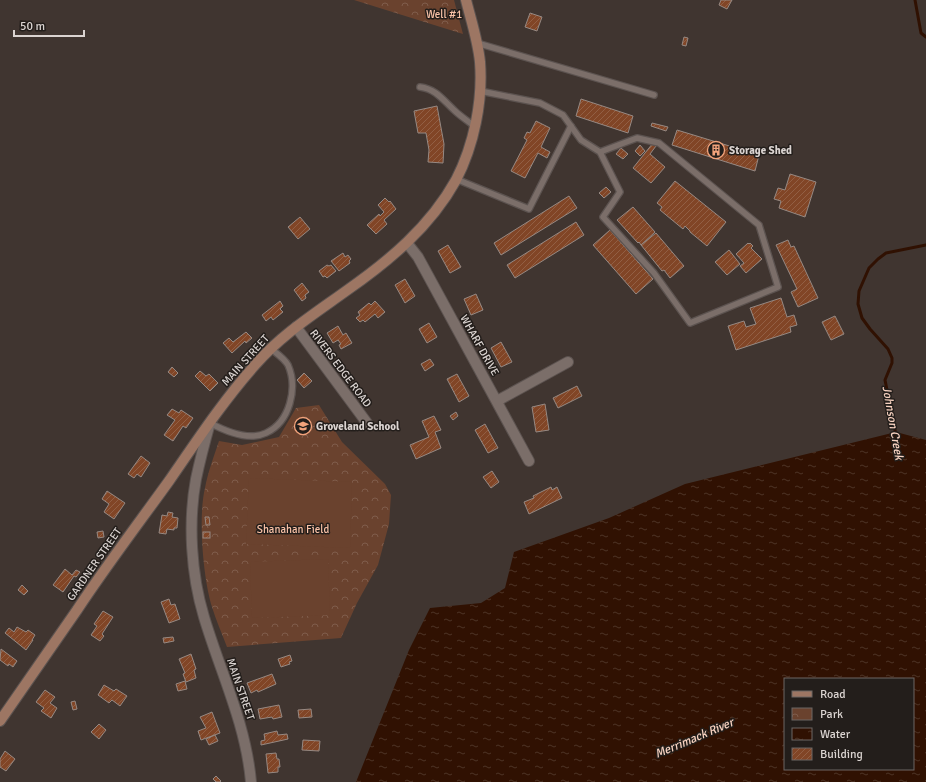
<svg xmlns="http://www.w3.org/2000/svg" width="926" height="782" font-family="Signika,sans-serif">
<defs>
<pattern id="park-crowns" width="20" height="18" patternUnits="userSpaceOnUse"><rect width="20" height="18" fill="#6a422e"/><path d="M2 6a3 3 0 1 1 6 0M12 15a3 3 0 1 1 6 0" fill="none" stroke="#7f5c4b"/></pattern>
<pattern id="water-ripples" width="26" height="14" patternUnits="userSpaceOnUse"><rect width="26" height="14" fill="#301102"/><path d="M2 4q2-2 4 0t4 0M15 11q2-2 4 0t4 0" fill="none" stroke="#4d3326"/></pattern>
<pattern id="building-hatch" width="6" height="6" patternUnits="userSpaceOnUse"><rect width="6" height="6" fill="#814526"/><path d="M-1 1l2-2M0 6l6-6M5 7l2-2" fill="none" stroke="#925f44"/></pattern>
</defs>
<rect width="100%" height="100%" fill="#403530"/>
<!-- park -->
<g fill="url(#park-crowns)">
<path d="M354,0h100l9,34z"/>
<path d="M319,405l23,37 43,42 6,11 -2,29 -11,41 -21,38 -16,35 -114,9c-5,-13 -11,-27 -15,-40 -9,-29 -14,-90 -7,-119 3,-16 9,-32 14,-47l23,4 37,-8 17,-29z"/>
</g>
<!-- pitch -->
<g fill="#6a422e">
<path d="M249,478l103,4 -2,66 -104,-4z"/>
<path d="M328,559l2,56 -78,3 -2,-56z"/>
</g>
<!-- water -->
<path fill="url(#water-ripples)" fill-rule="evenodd" d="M896,432l30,8v342h-570l53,-132 21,-42 51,-5 24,-15 9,-36 95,-34 76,-34zM785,679h128v90h-128z"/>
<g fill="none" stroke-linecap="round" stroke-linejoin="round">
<!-- stream -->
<g stroke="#301102" stroke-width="3">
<path d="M915,0l6,33 5,4"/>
<path d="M896,435l-11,-55 7,-17v-5l-4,-9 -18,-20 -8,-11 -4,-14 1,-13 10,-23 9,-9 8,-6 40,-8"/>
</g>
</g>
<!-- building -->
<g fill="url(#building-hatch)" stroke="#968983">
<path d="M721,0h11l-5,9 -8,-4z"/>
<path d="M530,13l12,4 -5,14 -12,-4z"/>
<path d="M684,37l4,1 -2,8 -4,-1z"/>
<path d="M581,99l52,17 -5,17 -52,-17z"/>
<path d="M437,106l7,38 -1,19 -15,-1 1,-12 -3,-17h-8l-4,-22z"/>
<path d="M536,121l14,7 -9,19 9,5 -3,6 -9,-5 -13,25 -14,-7 16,-31 -3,-2 3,-6 3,1z"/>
<path d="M652,123l16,4 -2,4 -15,-5z"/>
<path d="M677,130l82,25 -4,16 -83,-26z"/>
<path d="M653,143l3,3 -6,8 15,13 -14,16 -18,-15z"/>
<path d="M640,145l5,6 -5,5 -5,-5z"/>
<path d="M621,148l7,6 -5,5 -7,-5z"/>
<path d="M790,174l26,8 -11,35 -26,-9 2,-7 -7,-2 4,-11 7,2z"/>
<path d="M675,181l51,41 -19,24 -17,-14v-1l-5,-5 -2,3 -23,-19 2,-3 -5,-4z"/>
<path d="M606,187l5,5 -7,6 -5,-5z"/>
<path d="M569,196l8,12 -76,47 -7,-12z"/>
<path d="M385,198l4,4 1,-1 6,8 -12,11 3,4 -11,10 -9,-9 12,-11 1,2 4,-4 -6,-7z"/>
<path d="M633,207l22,25 -14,13 -2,-3 -1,1 -21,-23z"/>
<path d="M300,217l10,12 -12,10 -10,-12z"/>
<path d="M576,222l8,13 -69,43 -8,-13z"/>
<path d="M610,230l43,49 -17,15 -43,-49z"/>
<path d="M656,233l28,33 -14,12 -6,-8 -2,1 -21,-26z"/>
<path d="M788,240l3,7 3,-1 24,52 -20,9 -7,-15 6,-3 -21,-44z"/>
<path d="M748,243l1,1 1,-1 3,3 -2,2 11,11 -16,14 -6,-7 4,-3 -8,-9z"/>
<path d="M448,245l13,22 -11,6 -12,-22z"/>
<path d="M729,250l11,14 -13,11 -12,-13z"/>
<path d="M343,253l2,4 3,-2 3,4 -2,2 1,2 -11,8 -8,-10z"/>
<path d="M327,265l2,1 2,-1 5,6 -9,7 -2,-2 -2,1 -4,-6z"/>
<path d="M405,279l10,17 -10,7 -10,-18z"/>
<path d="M302,283l7,9 -4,3 1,3 -4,3 -8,-11z"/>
<path d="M476,294l7,16 -12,5 -7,-16z"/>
<path d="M781,298l6,19 7,-2 3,10 -7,2 1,5 -55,18 -8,-24 16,-5 2,6 10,-3 -6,-16z"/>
<path d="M280,301l3,5 -3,3 3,3 -10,8 -2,-3 -5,4 -4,-6z"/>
<path d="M375,301l10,11 -7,6 -3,-4 -10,8 -2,-2 -3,2 -4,-4 4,-3 -2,-3 11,-9 2,2z"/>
<path d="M835,316l9,18 -13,6 -9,-18z"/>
<path d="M429,323l8,14 -10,6 -8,-14z"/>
<path d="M338,326l5,9 3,-2 6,10 -11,6 -2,-4 2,-1 -3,-4 -5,3 -6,-10z"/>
<path d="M246,332l6,6 -6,5 -1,-2 -13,12 -9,-10 6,-5 4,4z"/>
<path d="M501,342l11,20 -11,5 -10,-19z"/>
<path d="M430,359l4,6 -9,6 -4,-7z"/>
<path d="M172,367l6,6 -4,4 -6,-5z"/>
<path d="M200,371l6,5 3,-2 9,9 -8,8 -15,-15z"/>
<path d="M304,373l8,8 -8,7 -7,-8z"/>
<path d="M457,374l12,22 -10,6 -12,-23z"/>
<path d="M577,386l5,10 -24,12 -5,-10z"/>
<path d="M545,404l4,26 -13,2 -4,-25z"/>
<path d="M172,409l7,4 2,-3 12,8 -7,10 -3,-2 -10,15 -9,-6 11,-15 -8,-5z"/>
<path d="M456,412l2,4 -5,4 -3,-4z"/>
<path d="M434,416l7,14 -6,2 6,16 -25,11 -6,-14 19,-8 -7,-16z"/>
<path d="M485,424l13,24 -10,5 -13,-23z"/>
<path d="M141,456l9,7 -9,14 -4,-3 -3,4 -6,-4z"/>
<path d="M492,471l7,11 -8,6 -8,-11z"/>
<path d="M551,487l1,3 5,-3 5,11 -33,16 -5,-12 10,-4 -1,-2z"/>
<path d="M107,491l18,12 -11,16 -10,-7 5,-8 -7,-5z"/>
<path d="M168,512l5,1 -1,4 6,1 -1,10h-3v2l-7,-1 -1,5 -7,-1 3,-18 5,1z"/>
<path d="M205,517h4l1,8h-4z"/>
<path d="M103,531l1,6 -6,1 -1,-6z"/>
<rect x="203" y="532" width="7" height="6"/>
<path d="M65,569l7,6 4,-5 4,2 -4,5 -2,-1 -11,16 -10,-7z"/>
<path d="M22,585l6,6 -4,4 -6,-5z"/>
<path d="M169,599l2,6 4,-1 5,15 -11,4 -8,-21z"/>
<path d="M103,611l10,6 -11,17 2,2 -4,5 -9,-6 6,-9 -3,-2z"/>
<path d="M17,627l9,5 2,-2 7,5 -3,5h1l-7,10 -21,-17 4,-5 5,4z"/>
<path d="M173,637l1,4 -10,2 -1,-5z"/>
<path d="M1,649l16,12 -4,6 -4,-3 -1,2 -8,-6z"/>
<path d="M191,654l5,15 -2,1 2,8 -10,4 -3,-8 2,-1 -6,-14z"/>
<path d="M290,655l2,6 -3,1 1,2 -9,3 -3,-8z"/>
<path d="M272,674l4,10 -18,8 -1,-2 -6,3 -4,-10z"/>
<path d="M185,681l2,8 -9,2 -2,-7z"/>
<path d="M104,685l10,6 2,-2 11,7 -7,10 -8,-6 -3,3 -11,-8z"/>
<path d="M45,690l10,7 -5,6 7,5 -6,10 -10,-7 3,-3 -8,-6z"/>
<path d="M75,701l2,8 -4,1 -2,-8z"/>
<path d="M279,705l3,12 -9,2 -1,-2 -12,2 -2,-10z"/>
<path d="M311,709l1,8 -13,1 -1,-8z"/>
<path d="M212,712l8,21 -19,7 -3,-9 8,-3 -6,-11z"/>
<path d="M99,724l7,6 -7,9 -8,-7z"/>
<path d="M277,731l1,4 9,-1 1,5 -27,6v-4l4,-1 -1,-6z"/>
<path d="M215,735l3,6 -9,4 -3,-6z"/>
<path d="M303,740l17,1 -1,10 -17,-1z"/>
<path d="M5,751l10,8 -9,12 -6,-4v-8z"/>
<path d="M276,753l1,6h2l1,8h-2v5l-10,1 -2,-19z"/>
<path d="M216,776l5,5 -1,1h-4l-3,-3z"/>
</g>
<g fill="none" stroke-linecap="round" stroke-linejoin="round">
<!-- service casing -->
<g stroke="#5c5350" stroke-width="8">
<g id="service">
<path d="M477,43l177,52"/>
<path d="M420,87c16,2 23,13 34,23 6,6 14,11 20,16"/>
<path d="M480,91l60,12 23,12 18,25 19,12 37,-14 22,5 100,82 19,62 -88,36 -36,-50 -51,-56 17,-25 -20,-40"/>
<path d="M456,179l73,30 42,-83"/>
<path d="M210,423c15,8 39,18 56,10 24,-11 32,-45 22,-68 -4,-7 -12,-12 -18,-17"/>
</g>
</g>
<!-- minor casing -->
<g stroke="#5c5350" stroke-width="12">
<g id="minor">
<path d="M407,243l11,14 111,204"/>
<path d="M296,327l71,96"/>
<path d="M497,401l71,-39"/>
</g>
</g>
<!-- tertiary casing -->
<g stroke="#5c5350" stroke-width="12">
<path id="tertiary" d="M210,423c-5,18 -10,37 -14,56 -8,43 -5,95 8,138 16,54 42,107 47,165"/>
</g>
<!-- secondary casing -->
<g stroke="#5c5350" stroke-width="12">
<path id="secondary" d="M0,721c26,-37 51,-74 77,-111 29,-44 61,-86 92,-129 27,-39 54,-80 86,-116 26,-30 59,-51 91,-74 43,-30 84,-64 110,-111 18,-35 27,-79 24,-118 -2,-21 -9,-42 -14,-62"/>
</g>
<!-- service -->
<use href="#service" stroke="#7b6e69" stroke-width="5.5"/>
<!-- minor -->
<use href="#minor" stroke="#7b6e69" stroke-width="10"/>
<!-- tertiary -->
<use href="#tertiary" stroke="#7b6e69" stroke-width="10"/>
<!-- secondary -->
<use href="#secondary" stroke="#9d7663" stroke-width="10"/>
</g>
<!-- icons -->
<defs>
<g id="building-ring" transform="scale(0.9)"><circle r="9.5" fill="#231e1b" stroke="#f1a27b" stroke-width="1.5"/><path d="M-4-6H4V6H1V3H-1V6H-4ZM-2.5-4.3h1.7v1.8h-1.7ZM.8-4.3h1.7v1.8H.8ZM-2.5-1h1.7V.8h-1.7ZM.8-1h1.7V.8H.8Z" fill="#f1a27b"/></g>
<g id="school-ring" transform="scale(0.9)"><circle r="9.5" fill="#231e1b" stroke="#f1a27b" stroke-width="1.5"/><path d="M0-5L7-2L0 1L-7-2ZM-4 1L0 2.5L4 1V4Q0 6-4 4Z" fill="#f1a27b"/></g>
</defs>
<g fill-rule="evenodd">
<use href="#building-ring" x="716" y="150"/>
<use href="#school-ring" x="303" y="426"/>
</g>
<g text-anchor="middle" stroke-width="3" stroke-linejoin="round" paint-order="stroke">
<!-- park labels -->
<g font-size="11" fill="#fac2a7" stroke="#231e1b">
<text x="444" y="18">Well #1</text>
<text x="293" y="533">Shanahan Field</text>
</g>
<!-- poi labels -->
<g font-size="11" font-weight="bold" fill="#dbd4d1" stroke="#231e1b" text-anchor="start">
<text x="729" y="154">Storage Shed</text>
<text x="316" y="430">Groveland School</text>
</g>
<!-- street labels -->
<g font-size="11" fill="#dbd4d1" stroke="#231e1b">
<text transform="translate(480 345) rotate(61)" y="4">WHARF DRIVE</text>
<text transform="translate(245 360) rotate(-48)" y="4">MAIN STREET</text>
<text transform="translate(341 368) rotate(53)" y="4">RIVERS EDGE ROAD</text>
<text transform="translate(94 564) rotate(-55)" y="4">GARDNER STREET</text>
<text transform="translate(241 689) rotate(71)" y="4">MAIN STREET</text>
</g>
<!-- water labels -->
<g font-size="12" font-style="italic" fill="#f9d3c1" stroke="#231e1b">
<text transform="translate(893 423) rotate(80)" y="4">Johnson Creek</text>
<text transform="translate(694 738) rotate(-23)" y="4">Merrimack River</text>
</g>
</g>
<!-- legend -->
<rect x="784" y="678" width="130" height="92" fill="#231e1b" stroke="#6d6764"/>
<rect x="792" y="691" width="20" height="6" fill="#9d7663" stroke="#6d6764"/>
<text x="820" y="698" font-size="12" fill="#dbd4d1">Road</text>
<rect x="792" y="708" width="20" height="12" fill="url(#park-crowns)" stroke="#6d6764"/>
<text x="820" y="718" font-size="12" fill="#dbd4d1">Park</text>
<rect x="792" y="728" width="20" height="12" fill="url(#water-ripples)" stroke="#6d6764"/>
<text x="820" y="738" font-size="12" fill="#dbd4d1">Water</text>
<rect x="792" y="748" width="20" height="12" fill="url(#building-hatch)" stroke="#6d6764"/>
<text x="820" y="758" font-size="12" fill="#dbd4d1">Building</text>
<!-- scale -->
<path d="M14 30v6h70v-6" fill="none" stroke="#dbd4d1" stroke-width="2"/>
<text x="20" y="30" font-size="12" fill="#dbd4d1" stroke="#231e1b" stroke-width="3" paint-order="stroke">50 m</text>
</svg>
